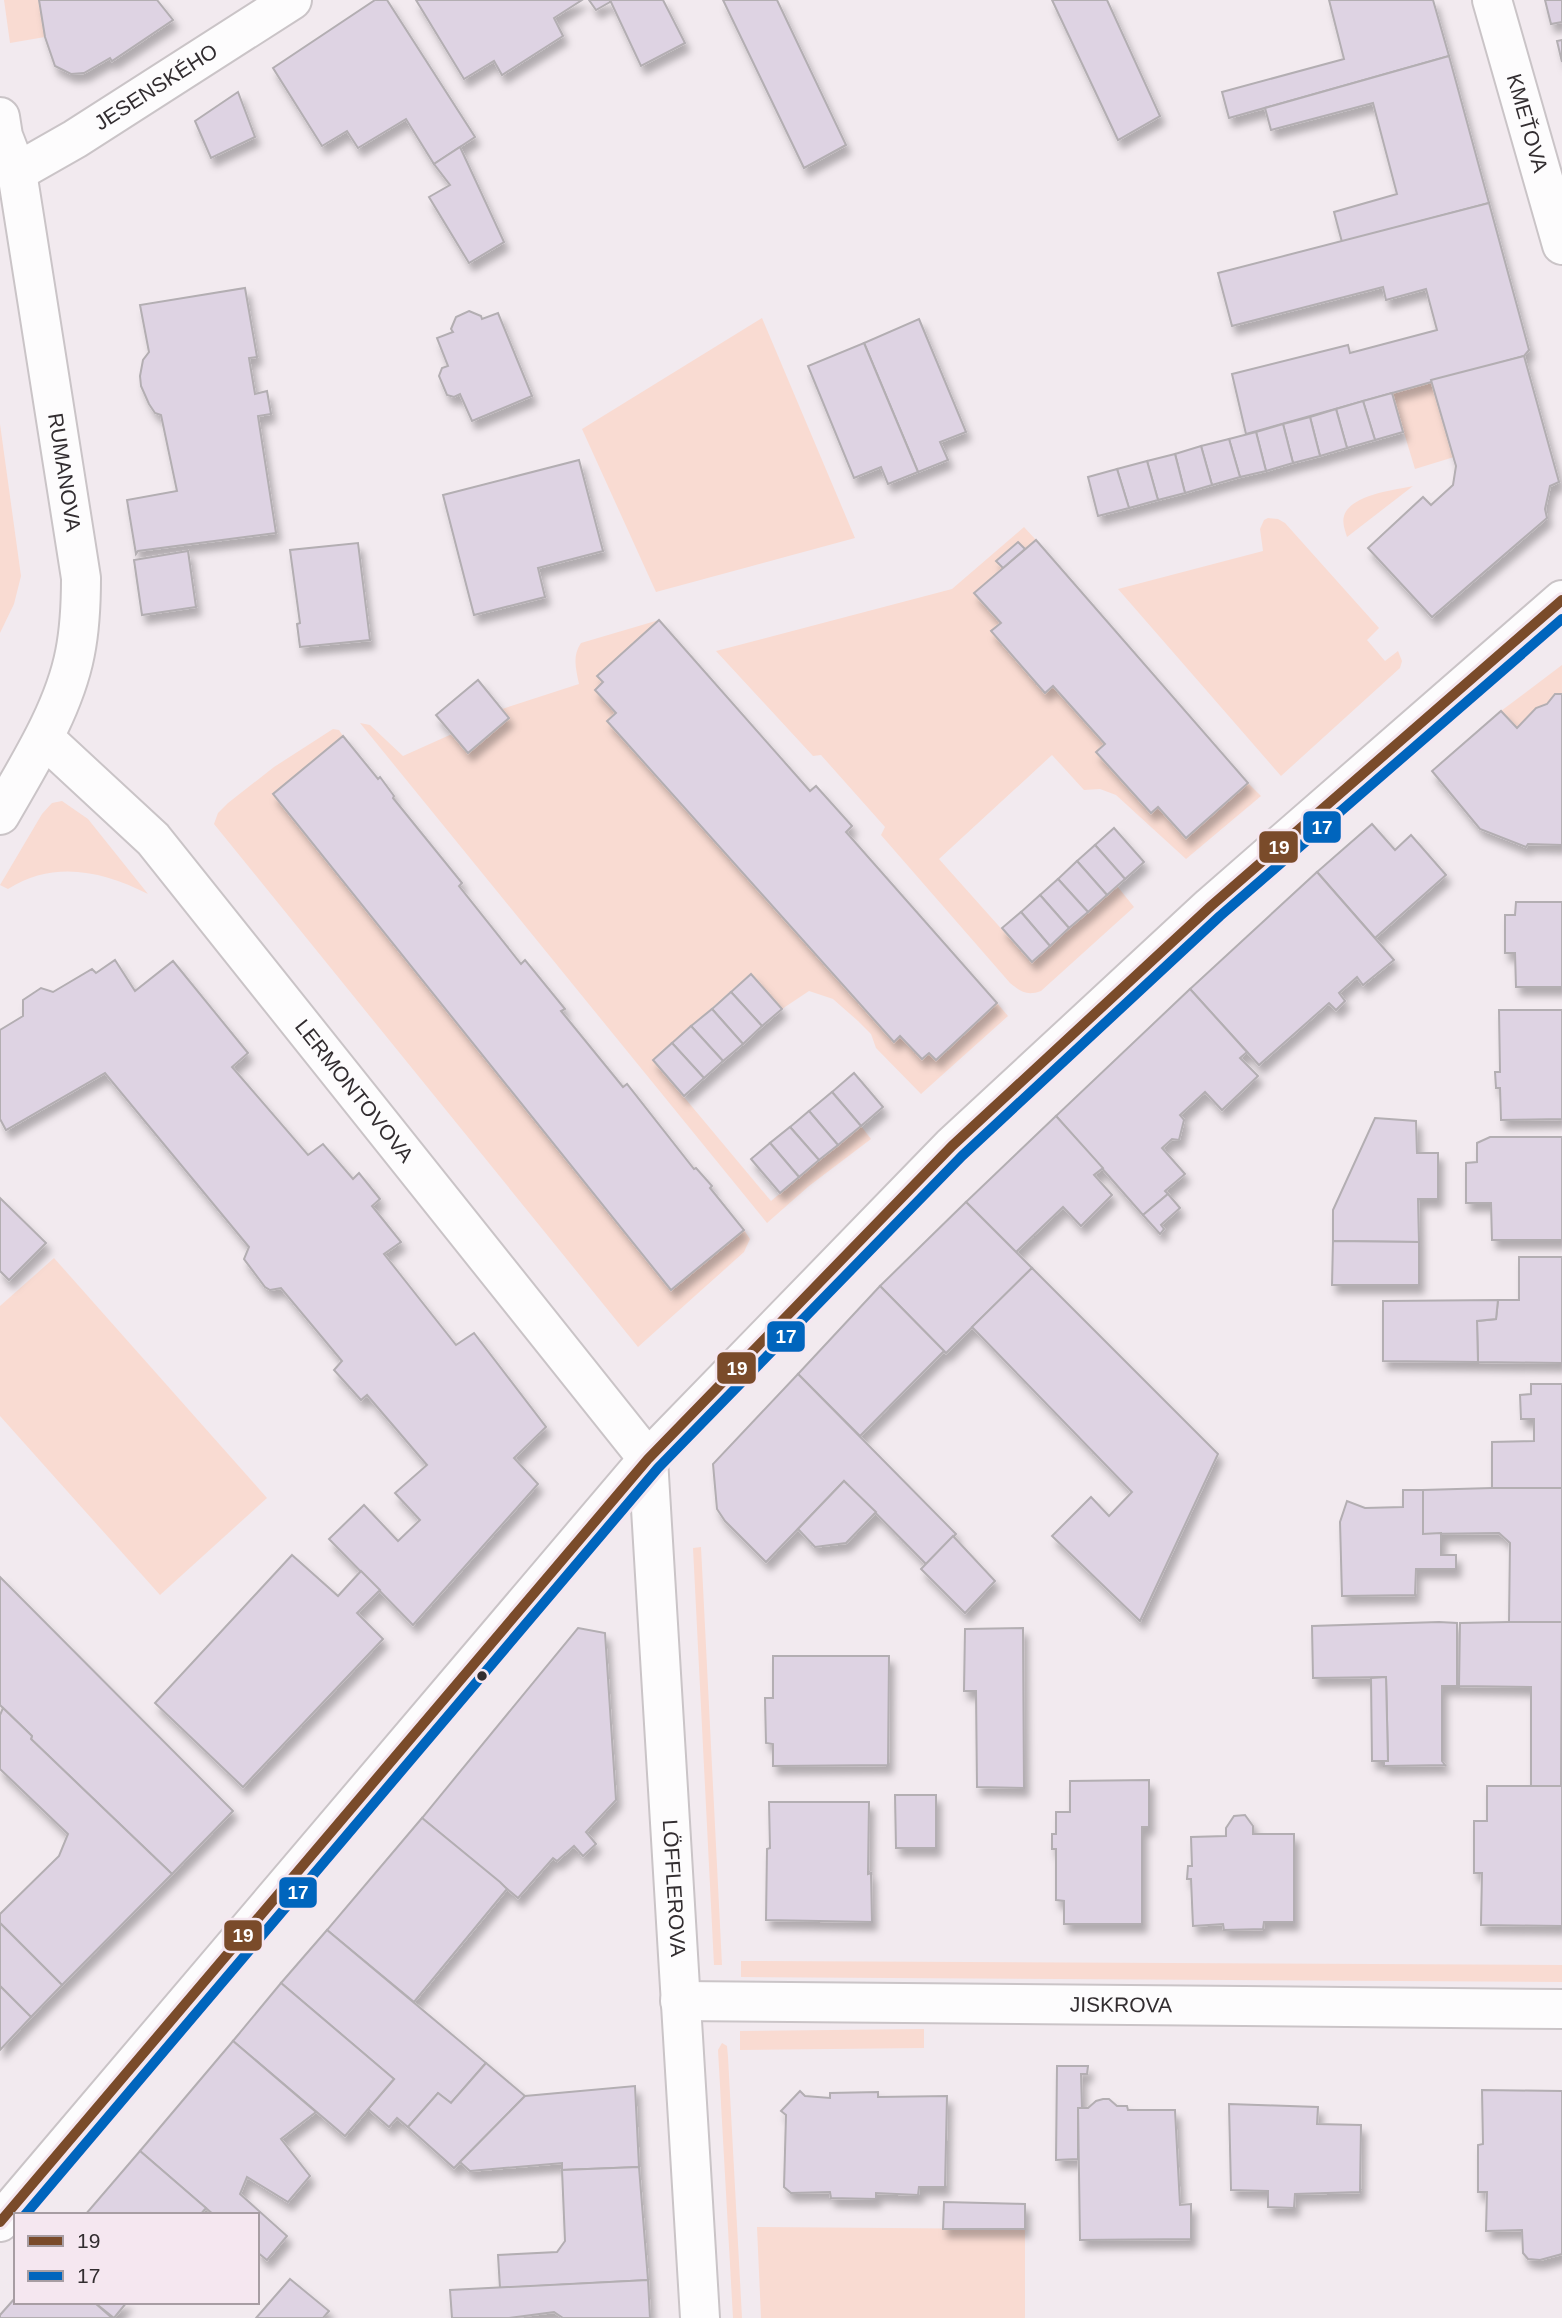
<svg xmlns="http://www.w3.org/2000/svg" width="1562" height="2318" font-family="Arial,sans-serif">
<defs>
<filter id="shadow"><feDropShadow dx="4.5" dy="8" stdDeviation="3.5" flood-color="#0004"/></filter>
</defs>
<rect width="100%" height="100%" fill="#f2eaef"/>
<!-- green -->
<g fill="#f9dbd2">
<path d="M4,0h35l6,37 -35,6z"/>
<path d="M762,318l93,220 -199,54 -74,-163z"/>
<path d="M1431,380l23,77 -39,12 -23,-76z"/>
<path d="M0,424l21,152 -7,28 -14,29z"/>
<path d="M1413,486l-66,51c-2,-7 -5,-14 -3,-21 6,-21 50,-26 69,-30z"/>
<path d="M1268,518l10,1 7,4 94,105 -12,12 18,21 13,-10 4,10 -2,7 -119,108 -163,-187 145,-38 -3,-22 4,-9z"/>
<path d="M1024,527l12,13 -11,9 -7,-7 -21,19 6,7 -29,25 27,30 -9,8 53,62 8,-7 52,58 -8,9 54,60 7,-6 28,31 62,-55 13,13 -75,63 -70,-64 -16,-6 -16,1 -32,-35 -113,104 92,103 86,-76 17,21 -93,84c-14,5 -20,1 -31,-8l-129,-148 4,-8 -64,-72 -8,1 -97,-105 236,-62z"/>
<path d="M659,620l-62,56 6,6 -8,8 21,23 -8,7 314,339 7,-6 7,7 61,-57 11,13 -87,78 -45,-46 -5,-14 -13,-13 -25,-22 -24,-8 -27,18 -32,-35 -97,86 118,141 90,-75 10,13 -62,47 -42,37 -407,-500 10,2 33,31 49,-22 16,19 40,-35 -6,-9 77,-25c-3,-15 -7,-28 2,-41z"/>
<path d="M1562,665v29h-7l-8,10 -11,4 -19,20 -16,-17z"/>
<path d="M333,729l6,1 4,6 -70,58 398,496 73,-60 6,9 -6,13 -106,95 -424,-523 4,-11 10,-10 46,-36z"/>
<path d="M62,801l26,18 60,75c-46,-23 -94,-34 -140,-5l-8,-4 42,-71 10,-11z"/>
<path d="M54,1258l213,240 -107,97 -160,-179v-110z"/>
<path d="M701,1547l21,418h-8l-21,-417z"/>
<path d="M741,1961l821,4v17l-821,-5z"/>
<path d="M924,2029v19l-184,2v-19z"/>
<path d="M722,2043l5,3 1,11 14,261h-9l-15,-268z"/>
<path d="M757,2227l268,2v89h-264z"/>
</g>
<!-- building -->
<g fill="#ded3e3" stroke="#b3aeb2" stroke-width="2" filter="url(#shadow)">
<path d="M39,0h118l16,20 -61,41 -2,-3 -26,15 -13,1 -16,-8 -10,-29z"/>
<path d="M375,0h12l88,137 -41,27 -28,-45 -48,29 -11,-17 -25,15 -49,-78z"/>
<path d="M416,0h166l-28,18 9,18 -61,39 -8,-14 -30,18z"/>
<path d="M589,0h21v2l-14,8z"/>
<path d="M610,0h53l22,43 -44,23z"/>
<path d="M723,0h54l69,145 -42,23z"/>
<path d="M1052,0h55l53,116 -42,24z"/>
<path d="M1329,0h104l16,56 -220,62 -7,-26 122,-33z"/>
<path d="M1545,0h17v22l-11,2z"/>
<path d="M1562,40v22l-5,-21z"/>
<path d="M1449,56l40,147 -147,39 -8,-30 63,-18 -24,-91 -102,27 -6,-22z"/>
<path d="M238,92l17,45 -44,21 -16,-37z"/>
<path d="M460,147l44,95 -35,21 -40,-66 21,-12 -16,-21z"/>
<path d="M1489,203l40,147 -5,6 -278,78 -14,-60 116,-29 2,8 87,-23 -11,-41 -40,11 -3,-13 -151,39 -14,-53z"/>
<path d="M245,288l12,69 -8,1 6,36 12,-3 4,23 -13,2 18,117 -138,18 -2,3 -9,-54 50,-9 -16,-76 -6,-2 -6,-9 -8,-18 -1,-10 3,-16 6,-8 -9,-47z"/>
<path d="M469,311l12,5 1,3 16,-6 34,83 -60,25 -12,-27 -6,3 -7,-2 -8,-19 3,-8 6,-2 -11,-28 16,-6 -2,-3 5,-12z"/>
<path d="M919,319l47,113 -26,10 8,18 -30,12 -54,-129z"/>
<path d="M864,343l54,129 -30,12 -7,-17 -27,11 -46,-112z"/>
<path d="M1524,356l35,126 -9,4 -5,23 2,9 -115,99 -64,-69 55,-51 8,8 22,-20 3,-19 -25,-86z"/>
<path d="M1392,393l11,39 -28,8 -12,-39z"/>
<path d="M1363,401l12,39 -28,8 -11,-39z"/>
<path d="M1336,409l11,39 -27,8 -10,-39z"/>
<path d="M1310,417l10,39 -27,7 -10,-39z"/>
<path d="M1283,424l10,39 -27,8 -10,-39z"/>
<path d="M1256,432l10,39 -26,6 -11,-38z"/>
<path d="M1229,439l11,38 -28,8 -11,-39z"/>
<path d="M1201,446l11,39 -27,8 -10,-39z"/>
<path d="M1175,454l10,39 -27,7 -11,-39z"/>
<path d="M579,460l24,91 -65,17 7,29 -71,18 -31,-120z"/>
<path d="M1147,461l11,39 -29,8 -12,-39z"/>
<path d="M1117,469l12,39 -31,8 -10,-39z"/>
<path d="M1036,540l212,243 -62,55 -28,-31 -7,6 -55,-61 9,-8 -52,-58 -8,7 -54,-62 10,-8 -27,-30z"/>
<path d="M1018,542l7,7 -22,19 -7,-7z"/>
<path d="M358,543l12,97 -70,7 -3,-23 3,-1 -10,-73z"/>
<path d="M188,551l8,56 -54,8 -8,-55z"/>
<path d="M659,620l151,171 6,-5 36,40 -6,6 151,171 -61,57 -7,-7 -7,6 -22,-23 -6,6 -287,-321 9,-8 -21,-23 8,-8 -6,-6z"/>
<path d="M478,680l31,38 -41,35 -32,-38z"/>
<path d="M1555,694h7v151l-34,-1 -2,3 -46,-18 -48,-58 69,-60 16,17 19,-20 11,-4z"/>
<path d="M343,736l35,43 2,-2 14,19 -1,2 69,85 -3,3 62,78 4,-4 40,49 -4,2 62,76 4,-3 67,85 2,-1 16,18 -2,2 34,42 -73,60 -398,-496z"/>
<path d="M1372,824l23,26 16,-15 35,40 -71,63 -58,-66z"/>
<path d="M1114,828l30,34 -19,17 -30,-34z"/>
<path d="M1095,845l30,34 -18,16 -30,-34z"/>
<path d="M1077,861l30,34 -19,17 -30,-33z"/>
<path d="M1317,872l77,88 -31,25 -6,-8 -18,16 6,8 -9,9 -7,-7 -70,62 -69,-76z"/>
<path d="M1058,879l30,33 -19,16 -29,-33z"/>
<path d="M1040,895l29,33 -19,18 -29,-34z"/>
<path d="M1516,902h46v85h-46l-1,-34h-10v-38h10z"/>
<path d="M1021,912l29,34 -18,16 -30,-34z"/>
<path d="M115,960l20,31 38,-30 75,92 -16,14 76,88 15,-11 30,35 6,-6 21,26 -8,7 29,36 -17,12 72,91 18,-12 72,94 -32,31 24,26 -125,141 -84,-86 35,-34 34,36 22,-21 -25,-27 32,-28 -60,-70 -6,5 -27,-30 8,-9 -61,-73 -11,2 -5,-3 -21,-28 5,-12 -144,-174 -99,57 -6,-11v-89l23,-14v-16l18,-12 12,4 39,-23 4,4z"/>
<path d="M751,974l31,35 -20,17 -31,-34z"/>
<path d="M1190,989l57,63 -7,6 18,18 -36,34 -17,-18 -25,23 4,5 -5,20 -7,-1 -10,9 23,26 -20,17 3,3 -25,21 -87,-99z"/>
<path d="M731,992l31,34 -19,18 -31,-35z"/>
<path d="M712,1009l31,35 -20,17 -32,-35z"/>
<path d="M1499,1010h63v109l-61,1 -1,-32h-4l-1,-16h5z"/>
<path d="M691,1026l32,35 -19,17 -32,-35z"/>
<path d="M672,1043l32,35 -20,18 -31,-36z"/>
<path d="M854,1073l29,34 -22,19 -29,-34z"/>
<path d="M832,1092l29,34 -23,19 -29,-34z"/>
<path d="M809,1111l29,34 -19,15 -29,-33z"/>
<path d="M1056,1116l47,52 -9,7 18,20 -31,31 -18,-19 -47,45 -50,-50z"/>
<path d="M1375,1118l41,3 1,32h21v46h-20l1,43 -86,-1v-31z"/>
<path d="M790,1127l29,33 -20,17 -29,-34z"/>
<path d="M1490,1137h72v103h-70l-1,-37h-25v-40l11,-1v-19z"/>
<path d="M770,1143l29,34 -19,16 -29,-34z"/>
<path d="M1168,1194l12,14 -19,17 3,4 -4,5 -17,-19z"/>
<path d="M0,1198l46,45 -37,37 -9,-9z"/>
<path d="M966,1202l66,66 -86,85 -66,-67z"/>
<path d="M1333,1241l86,1v43h-87z"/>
<path d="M1519,1257h43v106l-84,-1 -1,-41 19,-2 2,-19h21z"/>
<path d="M1032,1268l186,186 -78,167 -88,-85 39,-39 18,19 23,-24 -160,-165z"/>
<path d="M880,1286l64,65 -84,85 -62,-62z"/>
<path d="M1498,1300l-2,19 -19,2 1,41 -95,-1v-60z"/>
<path d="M798,1374l158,160 -30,30 -82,-83 -78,81 -41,-41 -8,-12 -4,-45z"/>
<path d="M1531,1384h31v104h-70v-46l42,-1v-22h-13l-1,-24 11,-1z"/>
<path d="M844,1481l32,31 -30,31 -31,4 -17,-18z"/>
<path d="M1492,1488h70v134h-53l1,-79 -11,-10 -76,1v-44z"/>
<path d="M1403,1490h20v44l18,-1v22h15v14h-40l-1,26 -73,1 -2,-74 7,-21 18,7 38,-1z"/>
<path d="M953,1536l42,45 -30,32 -44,-44z"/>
<path d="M292,1555l46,41 23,-25 19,19 -23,23 26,26 -140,148 -88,-84z"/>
<path d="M0,1577l233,234 -61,63 -141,-135 1,-3 -32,-31z"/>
<path d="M1439,1622l18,1v63h-15v75l3,4 -61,1v-5h4l-2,-84 -73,1 -1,-52z"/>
<path d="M1509,1622h53l-1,164h-30v-99l-72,-1 1,-63z"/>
<path d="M578,1628l27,5 11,167 -30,32 10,12 -13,12 -9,-10 -17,15 -4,-3 -35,40 -96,-80z"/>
<path d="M1023,1628l1,160 -47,-1 -1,-96h-12l1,-62z"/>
<path d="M773,1656h116l-1,109 -115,1v-22l-7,-1 -1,-45h8z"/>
<path d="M1386,1677l2,84h-16l-1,-83z"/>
<path d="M3,1708l29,28 -1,3 141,135 -110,111 -62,-62v-9l59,-58 9,-22 -68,-65v-54z"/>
<path d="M1149,1780v47h-7v97h-78v-23l-8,-1v-51h-4v-15h4v-22h14v-31z"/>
<path d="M1487,1786h75v140l-81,-1 1,-52h-8v-52h13z"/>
<path d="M895,1795h41v53h-40z"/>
<path d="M769,1802h100l-1,72 3,-1 1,49 -106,-2 1,-71 3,-1z"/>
<path d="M1245,1815l8,11v8h41v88h-30l-1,7 -39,1 -1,-6 -30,2 -2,-47h-4l1,-13h4l-1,-29 35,-1v-8l8,-12z"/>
<path d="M422,1818l78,64 7,7 -93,113 -87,-72z"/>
<path d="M0,1923l62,62 -31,32 -31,-31z"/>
<path d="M327,1930l159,133 -35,40 -13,-10 -30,34 -11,-9 -8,9 -21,-18 26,-30 -113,-96z"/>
<path d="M281,1983l113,96 -49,57 -112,-95z"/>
<path d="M0,1986l31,31 -31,33z"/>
<path d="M233,2041l83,71 -35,27 29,37 -22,26 -41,-25 -7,17 47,42 -20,24 -10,-8v-37h-43l-74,-64z"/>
<path d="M486,2063l39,33 -71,72 -46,-41 30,-34 13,10z"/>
<path d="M1057,2066h31l-1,8h-6l1,34h-4v51l-22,1z"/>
<path d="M635,2086l4,81 -77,3v-7l-92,8 -10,-9 65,-66z"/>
<path d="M1482,2090l80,1v163l-22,6 -12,-1 -5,-6 -1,-23 -36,1 1,-39h-9v-47l5,-1z"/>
<path d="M800,2091l5,5 25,2v-5l48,-1v5l69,-1 -2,91h-26l-1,8 -42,-2v6l-45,-1 -1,-6 -39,1 -7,-6 2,-72 -5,-4z"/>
<path d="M1103,2099h6l8,7h10l1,4h47l5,95 11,-1v35l-111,1 -2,-132h10l8,-7z"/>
<path d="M1229,2104l89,3 -1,17 44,1 -1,67 -65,2 -1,14 -26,-1v-16l-37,-1z"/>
<path d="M140,2151l66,57 -6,7h-115z"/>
<path d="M639,2167l9,113 -148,8 -2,-33 59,-3 8,-11 -3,-71z"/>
<path d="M944,2202l81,2v25h-82z"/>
<path d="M290,2279l39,32 -6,7h-67z"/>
<path d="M648,2280l2,38h-87l-9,-6 -45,6h-57l-2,-28z"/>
<path d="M16,2297v5h78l18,16h-112v-3z"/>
<path d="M94,2302h33l-13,16z"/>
</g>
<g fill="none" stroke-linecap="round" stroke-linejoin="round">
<!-- street casing -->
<g stroke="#cac4c7" stroke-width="42">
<g id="street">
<path id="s1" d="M1492,0l70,245"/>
<path id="s2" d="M0,117l3,19 14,36 64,406c0,25 -1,50 -6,75 -11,57 -47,113 -75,162"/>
<path id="s3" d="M17,172l58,-33 217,-139"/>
<path id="s4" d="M44,738l109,101 495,620 52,859"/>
<path id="s5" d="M680,2001l882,8"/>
<path d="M0,2222l648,-763 304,-313 259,-240 351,-306"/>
</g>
</g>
<!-- street -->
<use href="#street" stroke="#fdfcfd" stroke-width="38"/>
<!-- bus-1 casing -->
<g stroke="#f5e7f0" stroke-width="16">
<path id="bus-1" d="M0,2222l648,-763 304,-313 259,-240 351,-306"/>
</g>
<!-- bus-2 casing -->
<g stroke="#f5e7f0" stroke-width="16">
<path id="bus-2" d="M25,2215l633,-747 304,-312 258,-240 342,-297"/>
</g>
<!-- bus-1 -->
<use href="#bus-1" stroke="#7a4b2a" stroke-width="10"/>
<!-- bus-2 -->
<use href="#bus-2" stroke="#0065bd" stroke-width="10"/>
</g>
<!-- markers -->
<circle fill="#322d30" stroke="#f5e7f0" stroke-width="2.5" cx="482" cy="1676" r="6"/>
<g text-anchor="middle" stroke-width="6" stroke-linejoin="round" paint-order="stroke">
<!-- street labels -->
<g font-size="21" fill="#322d30" stroke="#f5e7f0">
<text dy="7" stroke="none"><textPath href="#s3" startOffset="163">JESENSKÉHO</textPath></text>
<text dy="7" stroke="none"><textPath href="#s1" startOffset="128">KMEŤOVA</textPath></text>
<text dy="7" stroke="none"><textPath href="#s2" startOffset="362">RUMANOVA</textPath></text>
<text dy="7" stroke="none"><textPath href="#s4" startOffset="471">LERMONTOVOVA</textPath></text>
<text dy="7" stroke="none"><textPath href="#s4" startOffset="1372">LÖFFLEROVA</textPath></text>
<text dy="7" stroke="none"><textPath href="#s5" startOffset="441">JISKROVA</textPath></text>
</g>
</g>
<g stroke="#f5e7f0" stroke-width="2.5">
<rect x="1302" y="810" width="40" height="34" rx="7" fill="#0065bd"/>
<rect x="1258" y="830" width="41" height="34" rx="7" fill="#7a4b2a"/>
<rect x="766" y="1320" width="40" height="33" rx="7" fill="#0065bd"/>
<rect x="716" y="1351" width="41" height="34" rx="7" fill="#7a4b2a"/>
<rect x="278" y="1876" width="40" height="33" rx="7" fill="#0065bd"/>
<rect x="223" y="1919" width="40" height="33" rx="7" fill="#7a4b2a"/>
</g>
<g font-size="19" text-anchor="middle" font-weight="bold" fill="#fff">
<text x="1322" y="834">17</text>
<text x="1279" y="854">19</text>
<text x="786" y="1343">17</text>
<text x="737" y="1375">19</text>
<text x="298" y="1899">17</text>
<text x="243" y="1942">19</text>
</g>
<!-- legend -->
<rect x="14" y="2213" width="245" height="91" fill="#f5e7f0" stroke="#a79da3" stroke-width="2"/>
<rect x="28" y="2236" width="35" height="10" fill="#7a4b2a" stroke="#a79da3" stroke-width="2"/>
<text x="77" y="2248" font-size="21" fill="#322d30">19</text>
<rect x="28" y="2271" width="35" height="10" fill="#0065bd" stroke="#a79da3" stroke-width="2"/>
<text x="77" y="2283" font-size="21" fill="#322d30">17</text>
</svg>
